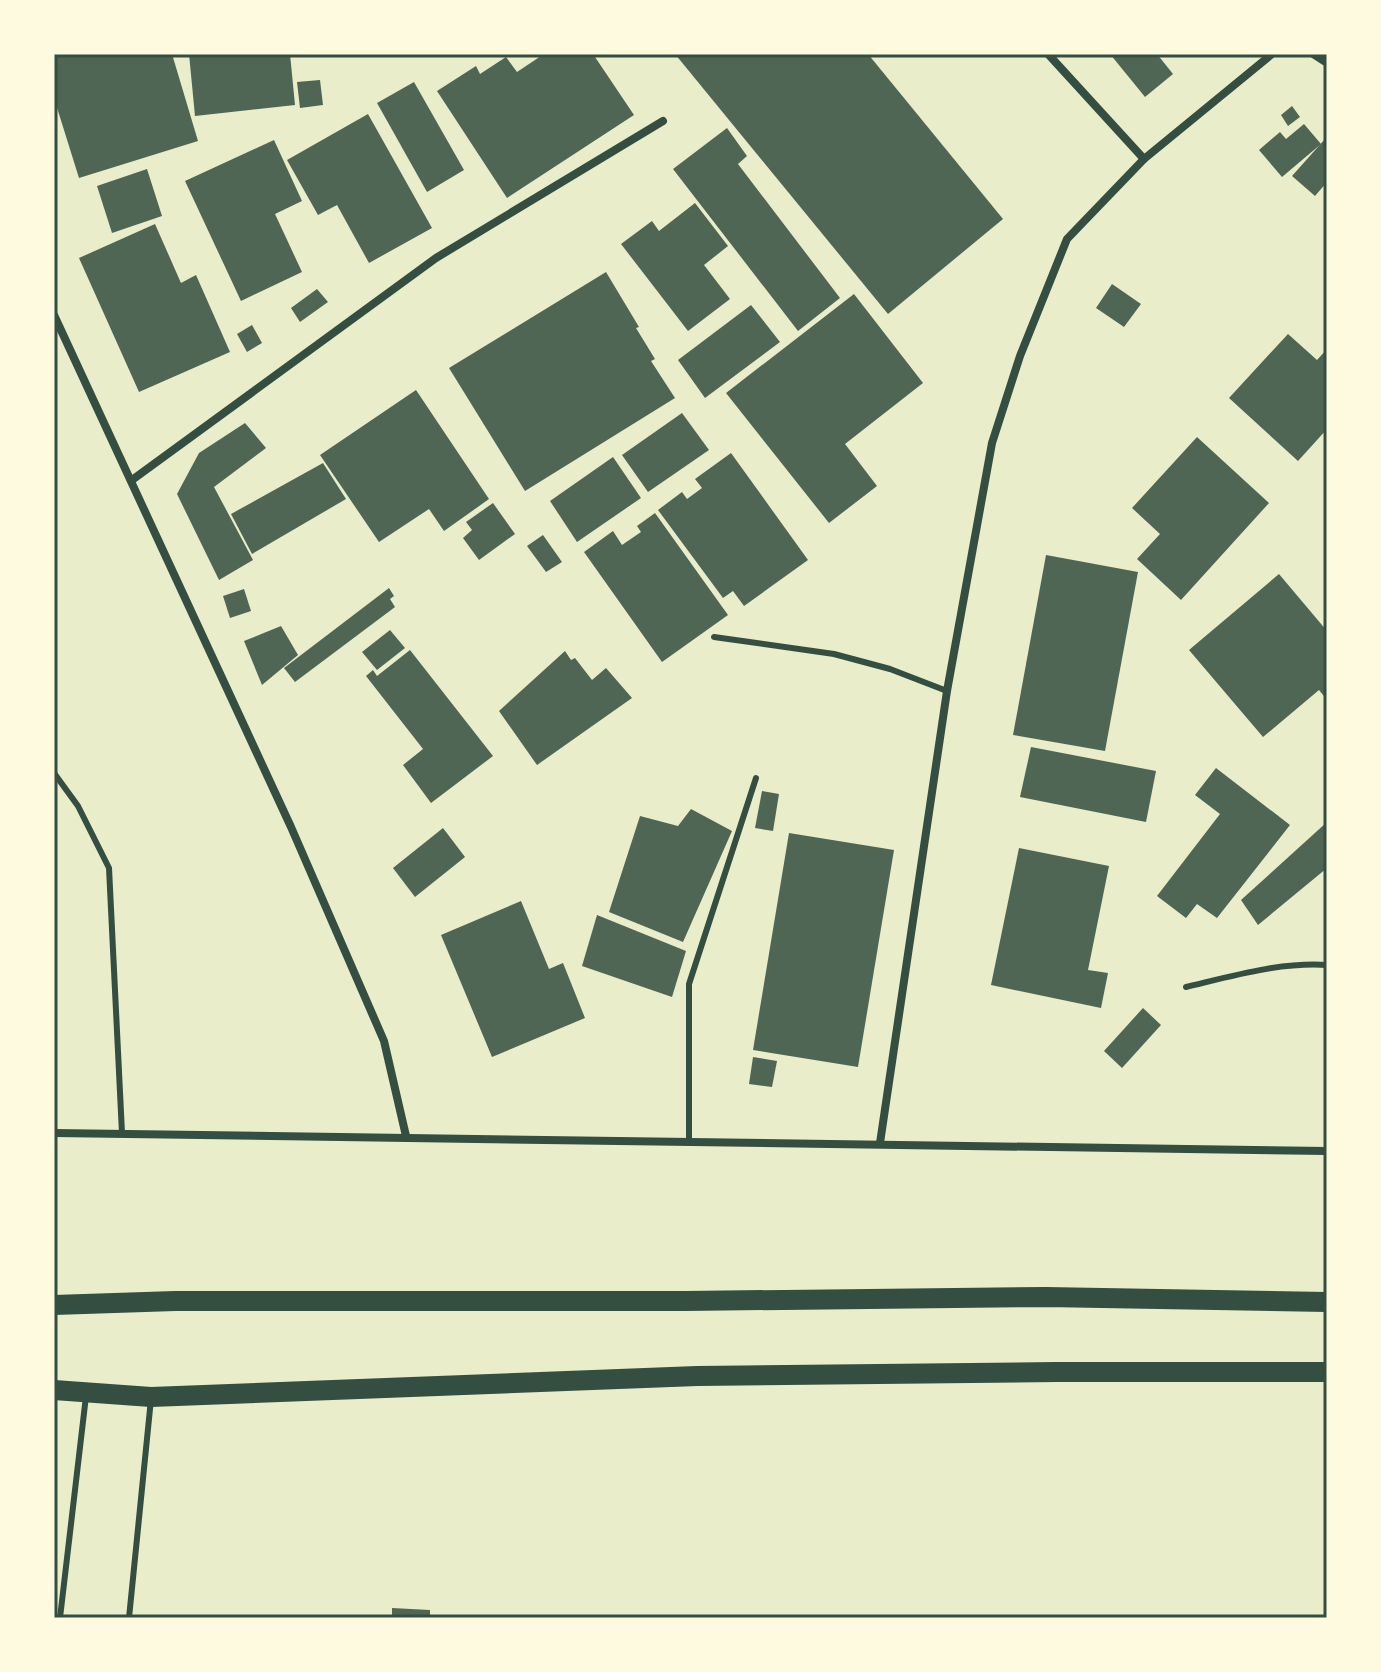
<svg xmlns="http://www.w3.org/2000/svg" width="1381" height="1672" font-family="'Exo 2',sans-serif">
<rect width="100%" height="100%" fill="#e9edc9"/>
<!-- building -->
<g fill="#4f6655">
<path d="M54,54h118l26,87 -119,37 -25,-80z"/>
<path d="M189,54h101l5,51 -100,11z"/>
<path d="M544,54h49l41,61 -127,83 -70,-107 39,-25 4,8 26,-17 11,15z"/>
<path d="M675,54h193l135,165 -115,95z"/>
<path d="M1110,54h47l16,20 -28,23z"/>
<path d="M320,80l3,25 -23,3 -3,-26z"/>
<path d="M414,82l50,88 -37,22 -50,-89z"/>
<path d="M1292,106l8,11 -12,9 -7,-11z"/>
<path d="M368,114l64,114 -63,35 -32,-58 -19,10 -31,-55z"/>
<path d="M1304,124l17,20 -39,33 -23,-27 21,-18 6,7z"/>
<path d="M727,128l20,28 -9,8 102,134 -42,33 -125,-162z"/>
<path d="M1325,139l2,2v41l-12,14 -23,-20z"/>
<path d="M274,140l28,61 -27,13 27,58 -61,29 -56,-120z"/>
<path d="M147,169l15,47 -50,17 -15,-47z"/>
<path d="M695,203l33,43 -24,19 26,34 -42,32 -67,-87 31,-23 7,10z"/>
<path d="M155,224l26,59 15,-8 34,77 -91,40 -60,-134z"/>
<path d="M606,272l33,55 -3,1 19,31 -4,2 24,37 -150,93 -76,-123z"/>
<path d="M1112,284l29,20 -17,23 -28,-19z"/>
<path d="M317,289l11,13 -28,20 -9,-14z"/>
<path d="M854,294l69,89 -78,61 32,42 -48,37 -103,-130z"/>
<path d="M751,305l29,37 -75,56 -27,-38z"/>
<path d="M252,325l10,18 -15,9 -10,-18z"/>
<path d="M1288,334l29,26 10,-11v80l-29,32 -69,-63z"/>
<path d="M416,390l73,109 -45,32 -15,-22 -50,33 -59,-87z"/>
<path d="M682,413l27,37 -61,42 -26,-37z"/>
<path d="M245,423l21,25 -52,39 39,73 -34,20 -42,-86 22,-41z"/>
<path d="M1197,437l72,66 -88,97 -44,-41 23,-25 -28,-26z"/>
<path d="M731,453l77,107 -64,46 -11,-15 -10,7 -65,-88 24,-18 5,7 15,-11 -7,-9z"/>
<path d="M613,457l28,41 -64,44 -27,-41z"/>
<path d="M323,463l23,36 -94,55 -21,-40z"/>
<path d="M493,503l22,31 -36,26 -16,-22 9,-8 -6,-8z"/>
<path d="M655,513l73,102 -66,47 -78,-110 29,-21 9,14 19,-13 -4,-6z"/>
<path d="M543,535l19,27 -16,10 -19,-26z"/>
<path d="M1046,555l92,17 -33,179 -92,-16z"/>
<path d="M1279,574l48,57v69l-8,-10 -56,47 -74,-87z"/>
<path d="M389,588l5,8 -4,3 5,8 -100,75 -11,-14z"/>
<path d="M244,589l7,22 -21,7 -7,-22z"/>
<path d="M281,626l17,29 -36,30 -18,-44z"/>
<path d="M390,630l15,18 -28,22 -15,-18z"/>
<path d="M410,650l83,106 -62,47 -28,-38 20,-16 -57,-73 7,-6 4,6z"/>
<path d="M565,651l6,9 4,-2 17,22 14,-12 26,30 -95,67 -38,-54z"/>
<path d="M1031,747l125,24 -10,51 -126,-25z"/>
<path d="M1216,768l74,57 -73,93 -20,-14 -11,14 -29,-22 63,-82 -25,-19z"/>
<path d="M762,791l17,3 -6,37 -18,-3z"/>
<path d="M691,809l41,22 -49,111 -74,-30 31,-96 38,10z"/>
<path d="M1327,822v46l-69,57 -17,-25z"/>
<path d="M443,828l22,29 -50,40 -22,-29z"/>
<path d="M789,833l105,17 -36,217 -105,-17z"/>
<path d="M1019,848l90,18 -21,104 20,3 -7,35 -110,-23z"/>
<path d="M521,901l28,68 14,-6 22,55 -93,39 -51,-122z"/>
<path d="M597,915l89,36 -14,46 -90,-31z"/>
<path d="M1143,1008l18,17 -39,43 -18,-17z"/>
<path d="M753,1057l24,4 -5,26 -23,-3z"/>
<path d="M392,1608l38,2v8h-38z"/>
</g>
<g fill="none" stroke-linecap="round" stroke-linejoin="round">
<!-- service -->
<g stroke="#344e41" stroke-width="6">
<path d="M714,637l120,17 56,15 57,22"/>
<path d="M54,773l24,33 31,62 13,265"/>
<path d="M1186,987c46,-11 94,-25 141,-22"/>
<path d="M689,1141v-157l67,-206"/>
<path d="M60,1618l26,-222"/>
<path d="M129,1618l22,-219"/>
</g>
<!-- minor -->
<g stroke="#344e41" stroke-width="8">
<path d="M1048,54l96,105"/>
<path d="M1313,54l14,9"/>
<path d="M54,315l237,512 93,214 22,95"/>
<path d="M132,480l304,-222 227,-137"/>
<path d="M54,1133l1273,18"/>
<path d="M880,1143l67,-452 45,-248 28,-87 47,-117 77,-80 128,-105"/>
</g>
<!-- primary -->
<g stroke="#344e41" stroke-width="20">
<path d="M54,1305l121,-4h510l361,-4 281,5"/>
<path d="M54,1390l97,7 546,-21 360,-4h270"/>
</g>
</g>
<!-- border -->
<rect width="1381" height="1672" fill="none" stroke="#fefae0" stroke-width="112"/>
<rect x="56" y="56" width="1269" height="1560" fill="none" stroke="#344e41" stroke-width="3"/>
</svg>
